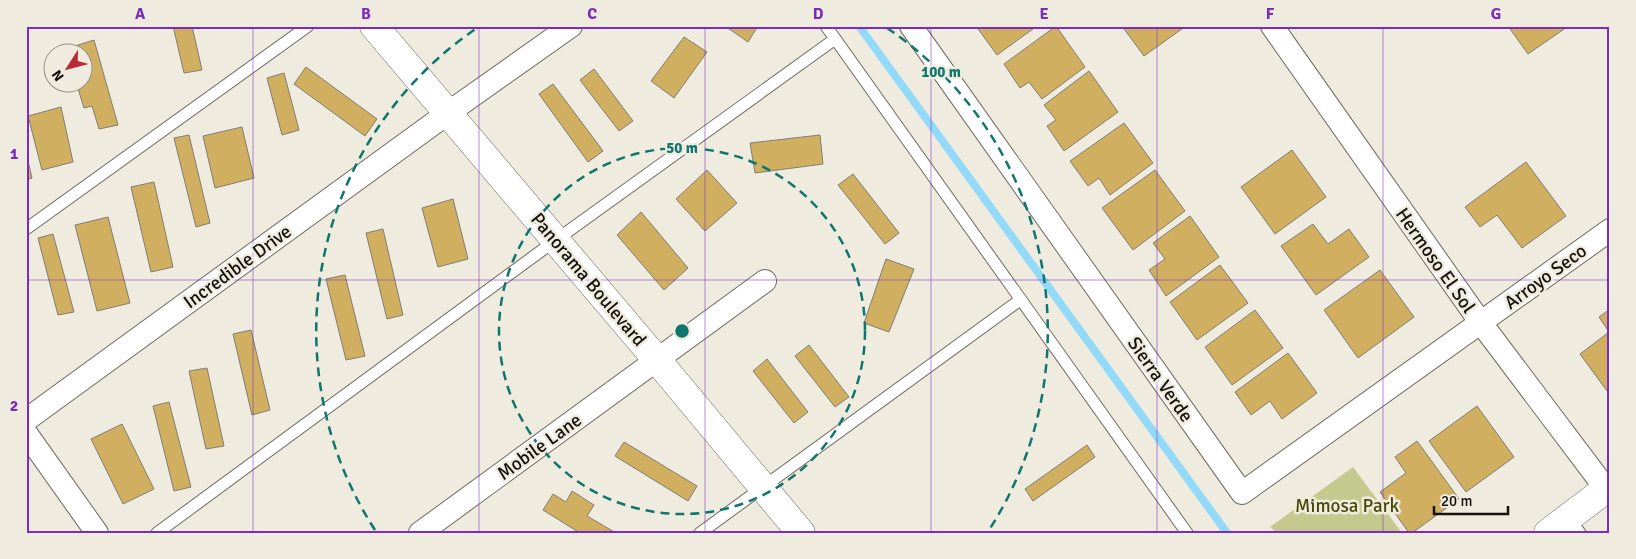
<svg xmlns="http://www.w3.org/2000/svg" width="1636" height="559" font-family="Signika,sans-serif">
<rect width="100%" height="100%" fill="#f0ebdf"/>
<!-- green -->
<path fill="#c4ca8e" d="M1353,467l49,66h-125l-7,-6z"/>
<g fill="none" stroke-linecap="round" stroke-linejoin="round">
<!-- stream -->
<path stroke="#92daf8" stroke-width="8" d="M859,26l368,507"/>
</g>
<!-- building -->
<g fill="#d0af61" stroke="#817d72">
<path d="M173,26h19l10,44 -18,3z"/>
<path d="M725,26h33l-10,16z"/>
<path d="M976,26h61l-40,29z"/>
<path d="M1056,26l29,41 -43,32 -13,-17 -9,6 -16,-24z"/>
<path d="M1122,26h64l-42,30z"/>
<path d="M1508,26h58l1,1 -39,27z"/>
<path d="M684,37l23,15 -33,46 -23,-17z"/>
<path d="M94,40l24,85 -19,4 -7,-23 -8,2 -8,-26h6v-30h-22l-1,-1z"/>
<path d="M306,67l71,52 -12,17 -71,-52z"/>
<path d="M594,69l39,52 -14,10 -39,-51z"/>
<path d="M1089,71l29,41 -54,39 -17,-25 9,-6 -12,-15z"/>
<path d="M284,73l15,57 -17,5 -15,-57z"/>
<path d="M553,84l50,67 -15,11 -49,-68z"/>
<path d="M61,107l12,55 -31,8 -14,-54z"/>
<path d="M1124,123l29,40 -43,32 -11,-17 -11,8 -18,-25z"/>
<path d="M242,127l12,51 -39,10 -12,-52z"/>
<path d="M189,135l21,88 -14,4 -22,-89z"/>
<path d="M820,135l3,29 -68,9 -5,-30z"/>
<path d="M1292,150l34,47 -51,37 -34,-47z"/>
<path d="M26,153l6,25 -6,2z"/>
<path d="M1526,162l40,54 -44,32 -25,-33 -17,12 -15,-20z"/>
<path d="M707,170l30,33 -32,28 -29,-32z"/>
<path d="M1155,170l30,41 -52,39 -31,-42z"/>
<path d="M853,174l46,59 -14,11 -47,-59z"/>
<path d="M154,182l19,85 -22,5 -20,-85z"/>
<path d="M453,199l15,60 -30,8 -16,-59z"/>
<path d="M641,212l47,56 -24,22 -47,-55z"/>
<path d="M1190,216l29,41 -53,39 -17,-26 16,-11 -12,-16z"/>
<path d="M108,217l22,86 -33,8 -22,-86z"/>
<path d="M1313,224l15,20 21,-15 20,28 -53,38 -35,-49z"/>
<path d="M383,229l20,86 -16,4 -21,-86z"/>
<path d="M53,234l21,78 -16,3 -20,-77z"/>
<path d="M886,259l28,10 -25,63 -25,-9z"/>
<path d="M1220,265l28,38 -51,37 -27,-38z"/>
<path d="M1380,270l34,47 -56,41 -34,-48z"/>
<path d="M345,275l20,81 -19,4 -20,-81z"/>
<path d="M1610,309v86l-30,-41 29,-22 -10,-15z"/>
<path d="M1255,310l28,38 -51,37 -27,-38z"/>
<path d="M251,330l19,80 -18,5 -19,-81z"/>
<path d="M809,345l40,52 -14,10 -40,-51z"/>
<path d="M1288,353l29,40 -35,26 -12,-18 -19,14 -16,-23z"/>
<path d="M767,359l41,53 -14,11 -41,-52z"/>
<path d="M207,368l17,78 -18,3 -17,-78z"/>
<path d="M169,402l22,85 -17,4 -21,-85z"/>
<path d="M1477,406l37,51 -48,35 -37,-51z"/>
<path d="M122,424l32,65 -31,15 -32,-65z"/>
<path d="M1417,441l42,58 -47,34h-3l-29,-41 26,-19 -11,-16z"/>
<path d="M624,442l73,44 -9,15 -73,-45z"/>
<path d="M1087,445l8,12 -62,44 -8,-12z"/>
<path d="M572,491l22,14 -7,11 29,17h-36l-37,-23 10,-16 13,8z"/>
</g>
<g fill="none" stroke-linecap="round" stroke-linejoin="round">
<!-- lane casing -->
<g stroke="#6f6b61" stroke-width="13">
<g id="lane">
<path d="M826,26l361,507"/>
<path d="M26,229l282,-203"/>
<path d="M1568,517l12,16"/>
<path d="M157,533l399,-293 279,-201"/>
<path d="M700,533l320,-233"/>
</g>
</g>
<!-- street casing -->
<g stroke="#6f6b61" stroke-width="24">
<g id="street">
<path d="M911,26l331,467 368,-263"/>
<path d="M1272,26l209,297 125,166"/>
<path d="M26,420l422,-307 123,-87"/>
<path d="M26,433l71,100"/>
<path d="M420,533l345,-252"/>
</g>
</g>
<!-- secondary casing -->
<g stroke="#6f6b61" stroke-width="29">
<g id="secondary">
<path d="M374,26l283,334 144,173"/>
<path d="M1548,533l62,-47"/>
</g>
</g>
<!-- lane -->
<use href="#lane" stroke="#fff" stroke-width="11"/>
<!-- street -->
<use href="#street" stroke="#fff" stroke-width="22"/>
<!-- secondary -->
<use href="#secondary" stroke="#fff" stroke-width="28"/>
</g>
<!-- grid -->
<path fill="none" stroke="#7b2cbf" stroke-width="1" stroke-opacity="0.55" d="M253,26v507M479,26v507M705,26v507M931,26v507M1157,26v507M1383,26v507M26,280h1584"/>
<!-- distance rings -->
<g fill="none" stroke="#0f766e" stroke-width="2.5" stroke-dasharray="9 6">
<circle cx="682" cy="331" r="183"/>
<path d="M375 530A366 366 0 0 1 477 28M887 28A366 366 0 0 1 989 530"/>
</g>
<g text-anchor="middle" stroke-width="5" stroke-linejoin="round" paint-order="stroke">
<!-- street labels -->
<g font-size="19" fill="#14120e" stroke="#f0ebdf">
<text transform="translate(1436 260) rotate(55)" y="7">Hermoso El Sol</text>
<text transform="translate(237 266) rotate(-36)" y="7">Incredible Drive</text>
<text transform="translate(1545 276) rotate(-36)" y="7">Arroyo Seco</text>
<text transform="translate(589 279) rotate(50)" y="7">Panorama Boulevard</text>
<text transform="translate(1161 379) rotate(55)" y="7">Sierra Verde</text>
<text transform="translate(539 446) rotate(-36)" y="7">Mobile Lane</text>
</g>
<!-- park labels -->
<g font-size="19" fill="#484a0c" stroke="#f0ebdf">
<text x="1347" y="512">Mimosa Park</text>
</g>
</g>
<circle cx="682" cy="331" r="8" fill="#0f766e" stroke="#f0ebdf" stroke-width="2.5"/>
<g font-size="15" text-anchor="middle" font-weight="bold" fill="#0f766e" stroke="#f0ebdf" stroke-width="5" stroke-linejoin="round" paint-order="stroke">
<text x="941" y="77">100 m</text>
<text x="682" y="153">50 m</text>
</g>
<!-- border -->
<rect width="1636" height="559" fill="none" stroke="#f0ebdf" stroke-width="55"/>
<!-- north arrow -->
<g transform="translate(68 68) rotate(234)"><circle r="24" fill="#f0ebdf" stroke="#98948b"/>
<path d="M0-4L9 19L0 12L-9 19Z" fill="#ba2a36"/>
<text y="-8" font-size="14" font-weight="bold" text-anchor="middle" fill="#14120e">N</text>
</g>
<!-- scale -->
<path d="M1434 506v8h74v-8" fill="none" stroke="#14120e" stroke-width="2.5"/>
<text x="1441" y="506" font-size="15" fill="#14120e" stroke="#f0ebdf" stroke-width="4" paint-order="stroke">20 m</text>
<rect x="28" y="28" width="1580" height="504" fill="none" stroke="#7b2cbf" stroke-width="2"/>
<g font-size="16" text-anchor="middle" font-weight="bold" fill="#7b2cbf">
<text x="140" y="19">A</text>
<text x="366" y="19">B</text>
<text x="592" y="19">C</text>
<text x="818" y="19">D</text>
<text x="1044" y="19">E</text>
<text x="1270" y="19">F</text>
<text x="1496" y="19">G</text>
<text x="14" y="159">1</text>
<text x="14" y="411">2</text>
</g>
</svg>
